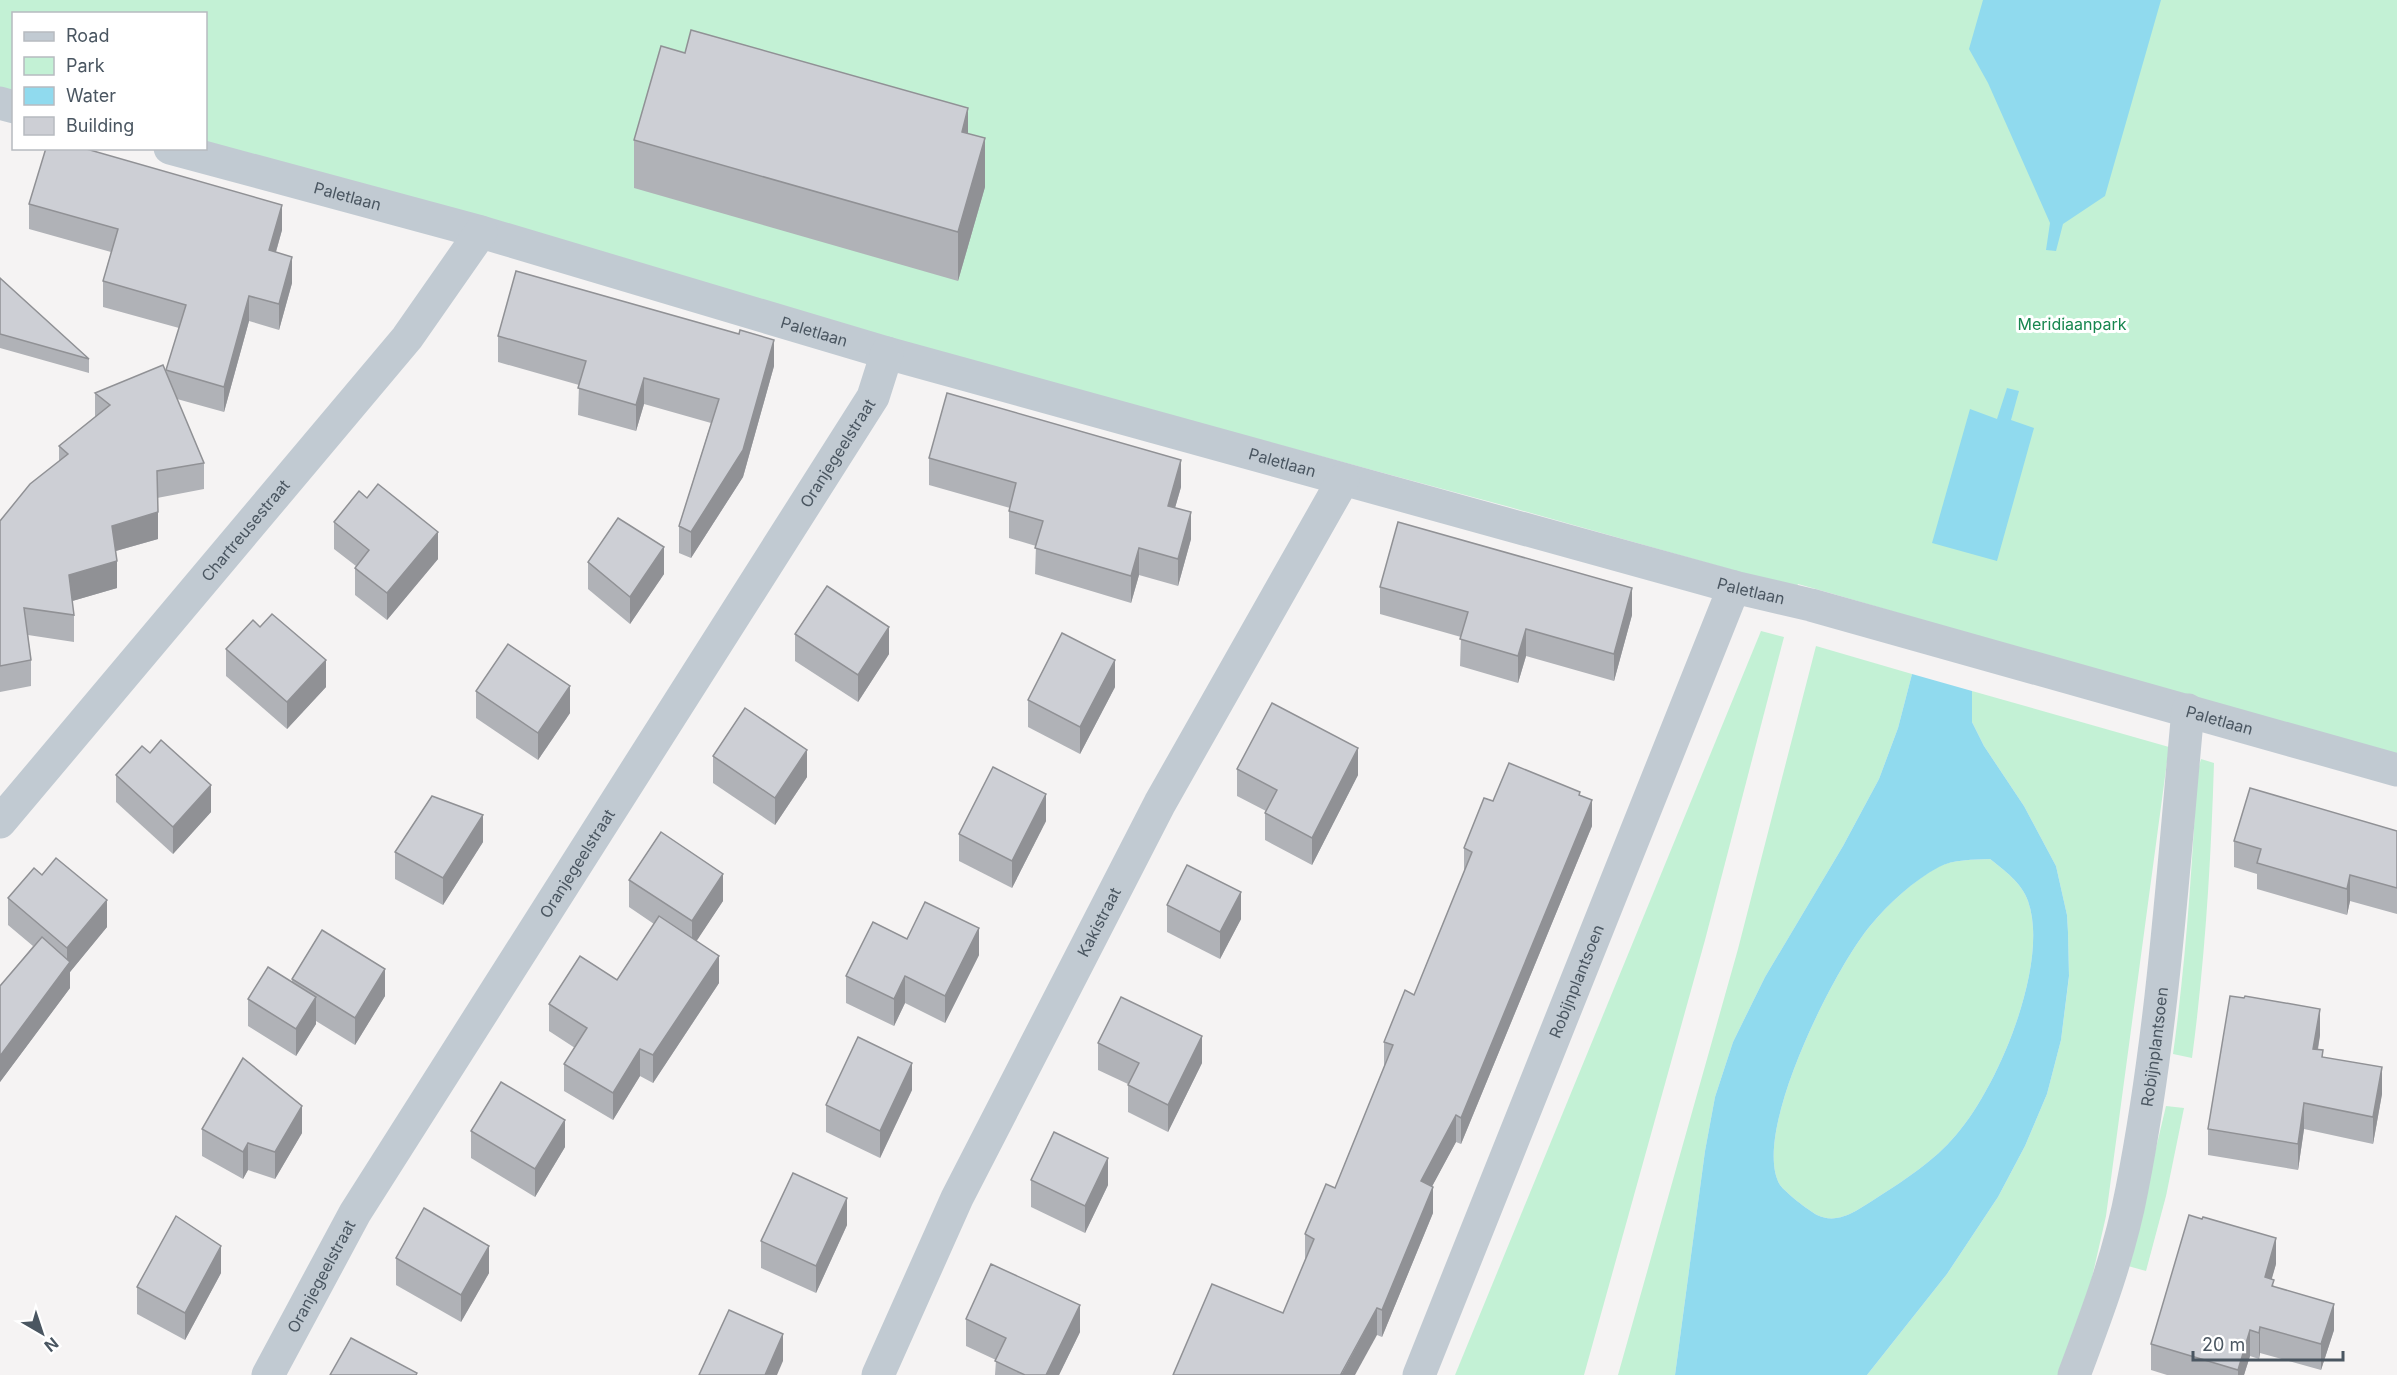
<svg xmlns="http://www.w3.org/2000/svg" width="2397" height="1375" font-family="Inter,sans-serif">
<rect width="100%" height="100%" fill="#f5f3f3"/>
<!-- green -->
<g fill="#c3f1d5">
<path d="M0,0h2397v759l-567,-166 -32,-9 -2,4 -290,-82 -1325,-357 25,-1v-134h-192l-1,89 -13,-3z"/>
<path d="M1761,631l23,6 -79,303 -121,435h-129z"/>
<path d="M1816,646l96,28 -14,54 -19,51 -36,67 -78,131 -32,65 -18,55 -10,54 -30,224h-57l120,-426z"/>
<path d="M1972,691l197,56 -63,469 -15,66 -33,93h-191l80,-101 51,-77 27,-51 22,-52 14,-54 8,-63 -1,-45 -1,-17 -11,-49 -32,-60 -40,-60 -12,-24z"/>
<path d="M2201,759l13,4c-3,99 -9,197 -22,295l-19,-4c13,-93 19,-186 24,-280z"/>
<path d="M1990,859c14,11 32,24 38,42 22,62 -30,186 -72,234 -22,26 -50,44 -78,62 -18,11 -39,29 -61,18 -9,-5 -31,-22 -37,-30 -30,-51 55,-217 90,-259 19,-23 43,-45 68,-59 15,-8 36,-7 52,-8z"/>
<path d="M2166,1106l18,2 -18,88 -20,75 -18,-5z"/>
</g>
<!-- water -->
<g fill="#90daee" fill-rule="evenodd">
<path d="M1983,0h178l-56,196 -42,28 -7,27 -10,-1 4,-27 -62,-140 -19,-34z"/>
<path d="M2007,388l12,3 -8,29 23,8 -37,133 -65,-18 38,-134 27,10z"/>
<path d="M1912,674l60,17v31l12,24 40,60 32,60 11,49 1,17 1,44 -8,64 -14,54 -22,52 -27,51 -51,77 -80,101h-192l30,-224 10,-54 18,-55 32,-65 78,-131 36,-67 19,-51zM1990,859c14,11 32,24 38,42 22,62 -30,186 -72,234 -22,26 -50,44 -78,62 -18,11 -39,29 -61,18 -9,-5 -31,-22 -37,-30 -30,-51 55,-217 90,-259 19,-23 43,-45 69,-59 14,-8 35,-7 51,-8z"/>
</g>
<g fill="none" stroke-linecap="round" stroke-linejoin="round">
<!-- minor -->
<g stroke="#c1cad2" stroke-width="33">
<path d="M0,103l14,4"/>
<path id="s1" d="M170,148l311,84 406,121 847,234 77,18 586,165"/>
<path id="s2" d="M0,822l407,-484 74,-106"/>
<path id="s3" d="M268,1375l87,-162 518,-816 14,-44"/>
<path id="s4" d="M878,1375l79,-177 203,-395 183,-323"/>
<path id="s5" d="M1419,1375l315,-788"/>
<path id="s6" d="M2074,1375c23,-61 46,-122 58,-186 31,-158 41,-319 56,-479"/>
</g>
</g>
<!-- wall -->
<g fill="#b0b2b7">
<path d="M968,133l17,54 -27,94 -324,-93v-48z"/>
<path d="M29,204l253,26 -6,22 16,31 -13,47 -30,-9 -25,91 -47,-13 27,64v26l-47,9 1,41 -42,12 1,37 -45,13 2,14v27l-46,-7 3,25v26l-31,6v-171l59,-60v-15l36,-29v-24l71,-21 13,-44 -76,-21v-26l8,-29 -82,-23z"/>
<path d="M0,278l89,81v14l-89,-25z"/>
<path d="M498,336l276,30 -31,111 -52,81 -12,-5v-27l32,-103 -67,-19 -8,27 -58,-16 1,-30 -81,-23z"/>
<path d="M929,458l252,29 -6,21 16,31 -13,47 -39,-11 -8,28 -96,-29 1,-28 -27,-8v-27l1,-3 -81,-23z"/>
<path d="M334,522l104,37 -51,61 -32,-25v-27l1,-2 -22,-17z"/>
<path d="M588,562l76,12 -34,50 -42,-35z"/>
<path d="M1380,587l252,28 -18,66 -88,-25 -8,27 -58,-17 1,-29 -81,-23z"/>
<path d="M795,634l94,20 -31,48 -63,-41z"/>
<path d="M226,649l100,38 -39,42 -61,-53z"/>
<path d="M1115,687l-35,67 -52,-27v-27z"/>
<path d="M476,691l94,22 -32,47 -62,-42z"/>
<path d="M713,756l94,21 -32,48 -62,-42z"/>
<path d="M1237,769l121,6 -46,90 -47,-25v-27l1,-2 -29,-15z"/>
<path d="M116,775l95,37 -38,42 -57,-52z"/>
<path d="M1580,795l12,31 -131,318 -5,-2 -24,44 1,27 -51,124 -5,-2 -94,-22 22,-52v-27l30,-46 49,-121v-25l30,-47 50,-121v-26l29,-47z"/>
<path d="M1046,821l-34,67 -53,-27v-27z"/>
<path d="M2397,831v83l-47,-13 -3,14 -90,-26v-15l-23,-7v-26z"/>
<path d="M483,842l-40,63 -48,-26v-27z"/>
<path d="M629,880l94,21 -27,40 23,42 -66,100 -13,-7 -27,44 -49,-29v-27l11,-16 -26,-17v-27l68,-24 37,-56 -25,-17z"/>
<path d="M8,898l99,29 -37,45v16l-70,94v-96l33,-40 -25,-21z"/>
<path d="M1167,905l74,14 -21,40 -53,-27z"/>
<path d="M907,939l72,16 -34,68 -40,-20 -11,23 -48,-23v-27z"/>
<path d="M292,979l93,17 -30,49 -39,-24v3l-20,32 -48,-30v-27l44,-17z"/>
<path d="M2244,998l76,37 -2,15 5,7 59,37 -9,50 -69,-15 -6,41 -90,-15v-26z"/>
<path d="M1098,1043l104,20 -34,69 -40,-20v-28l-30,-14z"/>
<path d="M912,1090l-32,68 -54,-26v-27z"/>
<path d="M202,1129l100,4 -27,46 -27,-9 -5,9 -41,-23z"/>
<path d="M471,1131l94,16 -30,50 -64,-39z"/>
<path d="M1031,1180l77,5 -23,48 -54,-26z"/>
<path d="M847,1225l-31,68 -55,-25v-27z"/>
<path d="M396,1258l93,15 -28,49 -65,-37z"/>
<path d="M2276,1264l-5,16 3,7 60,43 -13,40 -61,-17 -1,6 -9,-3 -6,19h-77l-16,-5v-26z"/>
<path d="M221,1273l-36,67 -48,-26v-27z"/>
<path d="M966,1319l114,13 -21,43h-64l1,-15 -30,-14z"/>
</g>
<!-- shaded-wall -->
<g fill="#909195">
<path d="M968,108v49l-6,-25z"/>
<path d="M985,138v49l-27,94v-49z"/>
<path d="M282,205v25l-13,46v-26z"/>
<path d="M292,257v26l-13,47v-26z"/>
<path d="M249,296v25l-25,91v-25z"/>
<path d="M774,340v26l-31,111 -52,81v-26z"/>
<path d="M644,378v26l-8,27v-26z"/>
<path d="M1181,460v27l-13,45v-26z"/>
<path d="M158,512v27l-46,13v-26z"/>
<path d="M1191,512v27l-13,47v-27z"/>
<path d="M438,532v27l-51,61v-27z"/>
<path d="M664,547v27l-34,50v-27z"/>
<path d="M1139,548v27l-8,28v-27z"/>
<path d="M117,561v27l-48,14v-27z"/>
<path d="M1632,588v27l-18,66v-27z"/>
<path d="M889,627v27l-31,48v-27z"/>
<path d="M1526,629v27l-8,27v-27z"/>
<path d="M326,660v27l-39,42v-27z"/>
<path d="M1115,660v27l-35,67v-27z"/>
<path d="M570,686v27l-32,47v-27z"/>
<path d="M1358,748v27l-46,90v-27z"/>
<path d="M807,750v27l-32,48v-27z"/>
<path d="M211,785v27l-38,42v-27z"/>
<path d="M1046,794v27l-34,67v-27z"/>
<path d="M1592,800v26l-131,318v-26z"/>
<path d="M483,815v27l-40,63v-27z"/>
<path d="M723,874v27l-31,47v-27z"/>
<path d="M2350,875v26l-3,14v-26z"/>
<path d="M1241,892v27l-21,40v-27z"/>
<path d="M107,900v27l-37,45v16l-70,94v-26l67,-90v-18z"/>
<path d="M979,928v27l-34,68v-27z"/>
<path d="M719,956v27l-66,100v-28z"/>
<path d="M385,969v27l-30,49v-27z"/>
<path d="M905,976v27l-11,23v-27z"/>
<path d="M316,997v27l-20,32v-27z"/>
<path d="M2320,1009v26l-7,41v-27z"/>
<path d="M1202,1036v27l-34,69v-27z"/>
<path d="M640,1049v27l-27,44v-27z"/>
<path d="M912,1063v27l-32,68v-27z"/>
<path d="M2382,1067v27l-9,50v-27z"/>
<path d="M2304,1103v26l-6,41v-26z"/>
<path d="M302,1106v27l-27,46v-27z"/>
<path d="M1456,1115v27l-35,65v-26z"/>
<path d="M565,1120v27l-30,50v-28z"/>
<path d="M248,1143v27l-5,9v-27z"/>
<path d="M1108,1158v27l-23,48v-27z"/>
<path d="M1433,1187v26l-51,124v-27z"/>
<path d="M847,1198v27l-31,68v-27z"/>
<path d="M2276,1238v26l-11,39v-26z"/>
<path d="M221,1246v27l-36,67v-27z"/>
<path d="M489,1246v27l-28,49v-27z"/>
<path d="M2334,1304v26l-13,40v-26z"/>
<path d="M1080,1305v27l-21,43h-13z"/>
<path d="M1377,1308v27l-22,40h-14z"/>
<path d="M2260,1327v26l-1,6v-26z"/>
<path d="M2250,1330v26l-6,19h-6v-5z"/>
<path d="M783,1334v27l-6,14h-12z"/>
</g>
<!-- building -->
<g fill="#cdcfd5" stroke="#909195" stroke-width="1.5">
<path d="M691,30l277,78 -6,24 23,6 -27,94 -324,-92 27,-94 24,7z"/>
<path d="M46,148h37l199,57 -13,45 23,7 -13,47 -30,-8 -25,91 -58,-17 20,-65 -83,-24 15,-52 -89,-25z"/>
<path d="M516,271l223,63 1,-4 34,10 -31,110 -52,82 -12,-6 40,-127 -75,-21 -8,27 -58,-17 8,-27 -88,-25z"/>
<path d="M0,278l89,81 -89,-25z"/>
<path d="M163,365l41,98 -47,8 1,41 -46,14 5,35 -48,14 5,40 -50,-7 7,52 -31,6v-145l30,-37 38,-30 -9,-8 51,-41 -15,-12z"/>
<path d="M947,393l234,67 -13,46 23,6 -13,47 -39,-11 -8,28 -96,-28 8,-27 -34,-10 7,-28 -87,-25z"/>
<path d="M378,484l60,48 -51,61 -32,-25 14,-18 -35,-28 25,-31 8,7z"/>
<path d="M618,518l46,29 -34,50 -42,-35z"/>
<path d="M1398,522l234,66 -18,66 -88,-25 -8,27 -58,-17 8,-27 -88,-25z"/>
<path d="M827,586l62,41 -31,48 -63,-41z"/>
<path d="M272,614l54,46 -39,42 -61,-53 27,-29 7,7z"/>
<path d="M1062,633l53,27 -35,67 -52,-27z"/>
<path d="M508,644l62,42 -32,47 -62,-42z"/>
<path d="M1272,703l86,45 -46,90 -47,-25 12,-23 -40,-21z"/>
<path d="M745,708l62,42 -32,48 -62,-42z"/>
<path d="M161,740l50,45 -38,42 -57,-52 26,-29 8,7z"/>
<path d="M1509,763l71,29 -1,3 13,5 -131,318 -5,-3 -35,66 12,6 -51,123 -5,-2 -36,66 3,1h-171l39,-91 71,29 31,-74 -9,-5 21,-50 9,4 58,-143 -9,-3 21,-52 9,5 58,-143 -8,-4 20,-50 9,3z"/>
<path d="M993,767l53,27 -34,67 -53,-27z"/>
<path d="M2250,788l147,43v57l-47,-13 -3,14 -90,-26 4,-14 -27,-8z"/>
<path d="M432,796l51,19 -40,63 -48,-26z"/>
<path d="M661,832l62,42 -31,47 -63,-41z"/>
<path d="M56,858l51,42 -40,48 -59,-50 26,-30 8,7z"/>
<path d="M1187,865l54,27 -21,40 -53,-27z"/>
<path d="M925,902l54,26 -34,68 -40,-20 -11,23 -48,-23 27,-54 34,17z"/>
<path d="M659,916l60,40 -66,99 -13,-6 -27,44 -49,-29 23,-36 -38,-24 31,-48 37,24z"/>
<path d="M322,930l63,39 -30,49 -63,-39z"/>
<path d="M42,937l28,25 -70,94v-70z"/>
<path d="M268,967l48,30 -20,32 -48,-30z"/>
<path d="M2230,996l14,2 1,-2 75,13 -7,40 10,1 -1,7 60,10 -9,50 -69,-14 -6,41 -90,-15z"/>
<path d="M1121,997l81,39 -34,69 -40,-20 11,-22 -41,-20z"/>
<path d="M858,1037l54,26 -32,68 -54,-26z"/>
<path d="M243,1058l59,48 -27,46 -27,-9 -5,9 -41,-23z"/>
<path d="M501,1082l64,38 -30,49 -64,-38z"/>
<path d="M1054,1132l54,26 -23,48 -54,-26z"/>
<path d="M793,1173l54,25 -31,68 -55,-25z"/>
<path d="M424,1208l65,38 -28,49 -65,-37z"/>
<path d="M2189,1215l13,4 1,-2 73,21 -11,39 9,3 -2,6 62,18 -13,40 -61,-17 -1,6 -9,-3 -12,40 -87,-26z"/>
<path d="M176,1216l45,30 -36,67 -48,-26z"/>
<path d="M991,1264l89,41 -34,70h-21l-30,-14 11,-23 -40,-19z"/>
<path d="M729,1310l54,24 -18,41h-66z"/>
<path d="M351,1338l66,35 -1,2h-86z"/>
</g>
<g text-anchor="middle" stroke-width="6" stroke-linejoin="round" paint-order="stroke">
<!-- street labels -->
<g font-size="16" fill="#4a5661" stroke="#fff">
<text dy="6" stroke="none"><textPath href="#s1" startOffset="184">Paletlaan</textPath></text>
<text dy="6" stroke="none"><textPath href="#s1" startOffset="670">Paletlaan</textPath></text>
<text dy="6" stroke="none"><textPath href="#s3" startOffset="1084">Oranjegeelstraat</textPath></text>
<text dy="6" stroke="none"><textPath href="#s1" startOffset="1156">Paletlaan</textPath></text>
<text dy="6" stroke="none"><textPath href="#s2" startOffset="381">Chartreusestraat</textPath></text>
<text dy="6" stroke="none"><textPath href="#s1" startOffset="1642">Paletlaan</textPath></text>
<text dy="6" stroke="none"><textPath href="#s1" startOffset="2128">Paletlaan</textPath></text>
<text dy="6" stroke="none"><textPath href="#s3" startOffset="598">Oranjegeelstraat</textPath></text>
<text dy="6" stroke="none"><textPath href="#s4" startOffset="504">Kakistraat</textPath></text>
<text dy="6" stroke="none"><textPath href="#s5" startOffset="424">Robijnplantsoen</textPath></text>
<text dy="6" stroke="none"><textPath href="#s6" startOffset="339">Robijnplantsoen</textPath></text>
<text dy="6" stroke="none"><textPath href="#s3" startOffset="112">Oranjegeelstraat</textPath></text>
</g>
<!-- park labels -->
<g font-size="16" fill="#17864f" stroke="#fff">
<text x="2072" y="330">Meridiaanpark</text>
</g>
</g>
<!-- legend -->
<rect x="12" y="12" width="195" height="138" fill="#ffffff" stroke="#b7bbc0" stroke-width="1.5"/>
<rect x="24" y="32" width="30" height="9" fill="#c1cad2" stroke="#b7bbc0" stroke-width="1.5"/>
<text x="66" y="42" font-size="18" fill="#4a5661">Road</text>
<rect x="24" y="57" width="30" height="18" fill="#c3f1d5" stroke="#b7bbc0" stroke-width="1.5"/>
<text x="66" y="72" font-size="18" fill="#4a5661">Park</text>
<rect x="24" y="87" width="30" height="18" fill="#90daee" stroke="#b7bbc0" stroke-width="1.5"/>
<text x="66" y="102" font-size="18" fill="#4a5661">Water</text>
<rect x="24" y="117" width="30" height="18" fill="#cdcfd5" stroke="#b7bbc0" stroke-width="1.5"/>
<text x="66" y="132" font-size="18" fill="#4a5661">Building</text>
<!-- north arrow -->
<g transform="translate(42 1333) rotate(141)" stroke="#ffffff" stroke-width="4.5" paint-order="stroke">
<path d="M0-4.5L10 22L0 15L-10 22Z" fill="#4a5661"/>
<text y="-9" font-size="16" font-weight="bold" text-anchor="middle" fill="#4a5661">N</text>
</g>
<!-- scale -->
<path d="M2193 1351v9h150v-9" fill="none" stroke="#4a5661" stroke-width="3"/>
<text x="2202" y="1351" font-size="18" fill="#4a5661" stroke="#ffffff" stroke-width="4.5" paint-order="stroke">20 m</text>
</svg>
